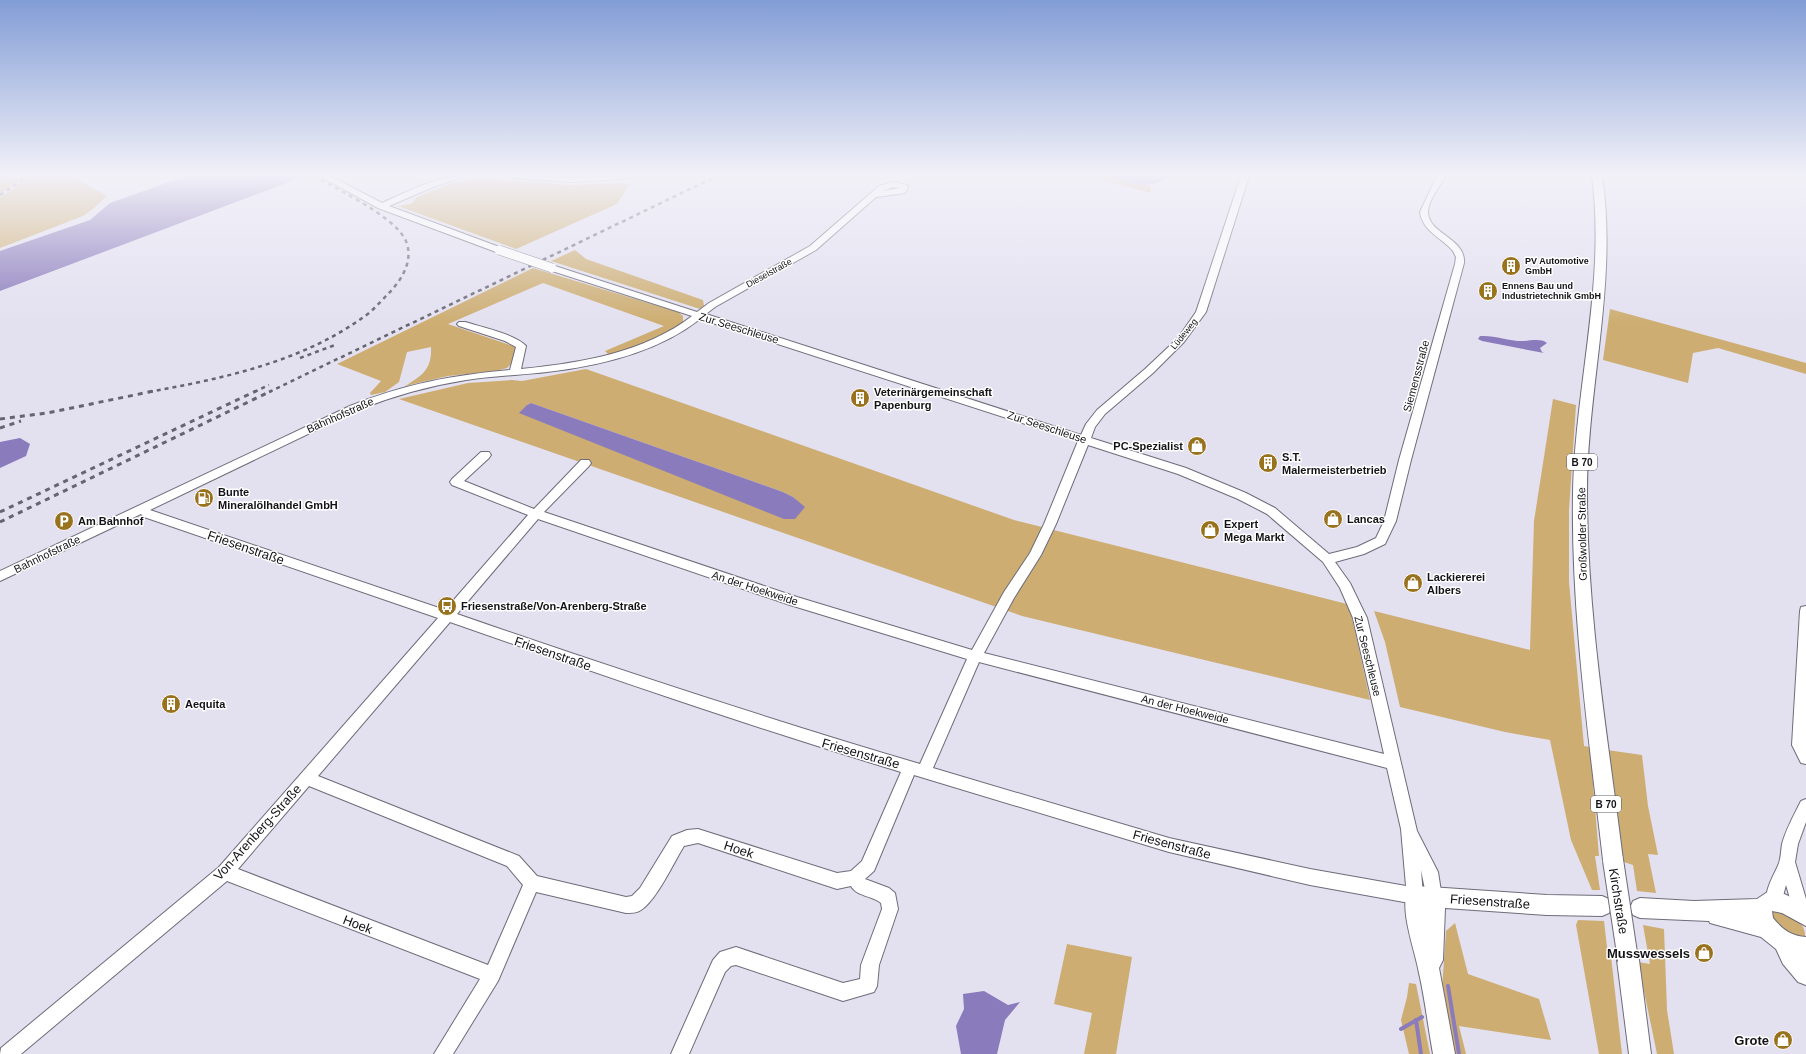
<svg xmlns="http://www.w3.org/2000/svg" width="1806" height="1054" font-family="Arial,sans-serif">
<rect width="100%" height="100%" fill="#e3e0f0"/>
<!-- green -->
<g fill="#cdad71" fill-rule="evenodd">
<path d="M0,176h30l-30,17z"/>
<path d="M37,176h34l36,20 -13,12 -11,8 -83,32v-51l25,-16z"/>
<path d="M1079,176h31l21,7 19,3 1,7 -61,-16z"/>
<path d="M477,178l94,7 49,-2 10,1 -13,20 -101,45 -118,-43 13,-2 6,-7 35,-14z"/>
<path d="M575,250l11,9 117,41 1,6 -4,3 -149,-48z"/>
<path d="M533,268l145,44 5,4v6c-22,17 -47,24 -74,33l-4,-4 59,-25 -121,-43 -95,41 71,24 -6,14 -6,6 -12,3 -47,5 -43,10c18,-11 27,-17 26,-39l-24,5 -8,30 -14,10 -14,3 -1,-2 11,-12 -44,-17z"/>
<path d="M1610,309l196,54v11l-88,-26 -25,5 -5,30 -85,-23z"/>
<path d="M586,369l428,151 333,84 6,17 17,79 -348,-84 -623,-217 69,-16 44,-3 10,1zM531,403l252,89 10,5 11,10 -277,-102z"/>
<path d="M1553,399l23,6 -7,105v72l15,164 6,1 9,109h-4l5,34h-8l-21,-50 -21,-100 -45,-8 -105,-25 -15,-65 -11,-31 156,39 4,-129z"/>
<path d="M1607,750l35,5 6,51 10,49 -10,-1 8,39 -19,-2 -4,-26 -9,-3z"/>
<path d="M1776,909c13,6 30,11 29,28h-19l-17,-24 3,-3z"/>
<path d="M1578,920l26,1 4,35h3l11,98h-23l-23,-129z"/>
<path d="M1455,923l13,51 71,25 12,41 -92,-14 7,28h-14l-10,-65 4,-58z"/>
<path d="M1643,925l21,4 3,81 7,44h-17l-19,-92 12,2z"/>
<path d="M1067,944l65,13 -16,97h-32l8,-41 -38,-9z"/>
<path d="M1409,983l7,1 14,70h-21l-8,-34 6,-23z"/>
</g>
<!-- water -->
<g fill="#8a7bbc">
<path d="M186,176h114l-8,5 -292,110v-40l90,-31 20,-17z"/>
<path d="M1110,176h57v2c-21,13 -36,5 -57,-2z"/>
<path d="M1480,336c14,-1 28,5 42,5 8,0 19,-3 25,2l-7,5 2,4 2,1 -62,-12 -4,-2z"/>
<path d="M531,403l252,89 10,5 12,10 -10,12h-11l-265,-106 8,-8z"/>
<path d="M20,438l10,6 -4,12 -26,12v-26z"/>
<path d="M984,991l24,14 12,-3 -15,18 -8,34h-36l-5,-28 8,-17 -1,-15z"/>
</g>
<g fill="none" stroke-linecap="round" stroke-linejoin="round">
<!-- stream -->
<g stroke="#8a7bbc" stroke-width="4">
<path d="M1448,986l11,68"/>
<path d="M1416,1020l5,34"/>
<path d="M1401,1029l21,-12"/>
</g>
<!-- minor casing -->
<g stroke="#6e6c7a" stroke-width="2">
<g id="minor">
<path d="M320,176h10l52,27c27,-12 54,-27 84,-27l-33,11 -44,19 113,42 1,2 -1,2h-6l-118,-44z"/>
<path d="M510,176l63,2 62,-2 -4,2 -58,4 -59,-4z"/>
<path d="M1241,176h8l-43,136 -22,30 -31,31 -48,41 -10,13 -4,11 95,30 60,25 29,15 54,46 28,-7 19,-9 8,-17 15,-61 56,-196 1,-7 -3,-6c-11,-13 -31,-20 -33,-39l17,-36h8c-5,11 -17,24 -17,36 0,22 38,26 36,51l-53,197 -15,61 -11,23 -21,10 -29,8 15,21 17,35 50,213 21,41 4,26 -2,6 -6,2 -6,-2 -7,-34 2,26 -2,6 -6,2 -105,-19 -141,-33 -255,-77 -40,96 -9,8 24,9 6,5 3,16 -19,56 -2,21 -3,6 -31,9 -107,-36 -5,1 -6,6 -36,82h-18l42,-94 7,-8 16,-5 107,36 17,-4 1,-14 21,-56 -1,-6c-8,-7 -25,-7 -30,-17l-14,3 -139,-46 -14,3c-10,16 -28,55 -43,64 -4,3 -10,3 -15,3l-90,-21 -38,89 -45,73h-19l46,-75 -253,-98 -206,173h-21l1,-6 218,-181 219,-249 -294,-101 -3,-3 -141,67v-10l350,-165c54,-22 103,-31 160,-36l6,-23 -11,-6 -46,-15 -2,-2 2,-2h6c16,5 50,12 61,24l-5,23c59,-6 123,-16 171,-53l-143,-46 -1,-2 1,-2h6l142,46 12,-9 101,-57 69,-60 14,-4 14,3 1,2 -3,6 -29,4 -60,53 -101,57 -9,7 375,121 5,-11 11,-14 48,-41 33,-31 18,-26zM893,187l7,1 -17,3zM700,319l378,122 -34,83 -14,29 -26,39 -32,58 -175,-53 -253,-85 45,-46 2,-3 -2,-3h-8l-47,49 -70,-28 25,-23 2,-3 -2,-3h-8l-29,27 -2,3 2,3 76,30 -83,95 -295,-100 208,-100c35,-14 70,-24 108,-30 27,-4 54,-5 81,-8 53,-6 111,-20 153,-53zM1088,445l90,29 60,25 29,15 56,48 17,26 13,30 31,136 -400,-101 30,-55 27,-43 15,-31zM538,519l252,86 177,54 -47,105c-155,-46 -310,-97 -463,-150zM450,622c149,52 299,104 451,150l-39,89 -11,10 -14,2 -139,-44 -11,1 -15,6 -32,52 -8,8 -6,1 -89,-21 -18,-20 -201,-80zM979,662l408,106 14,61 5,57 -96,-17 -141,-31 -236,-70zM309,786l198,80 16,19 -35,80 -250,-96z"/>
<path d="M1806,606v158l-5,-1 -9,-18 8,-134 1,-4z"/>
<path d="M1806,799v23l-8,22 -3,18 11,37v21l-4,1 -6,-2 -10,-34 -6,22 -6,2 -6,-2c-6,-15 6,-31 11,-44 2,-6 2,-13 3,-19 4,-15 12,-29 19,-43z"/>
</g>
</g>
<!-- major casing -->
<g stroke="#6e6c7a" stroke-width="2">
<g id="major">
<path d="M1592,176h10c16,105 -15,211 -15,317 0,123 21,245 36,367l-3,7 -7,2 -7,-2 -3,-7c-14,-122 -32,-245 -30,-368 2,-105 33,-210 19,-316z"/>
<path d="M1415,886l132,9 55,1 7,3 3,7 -3,7 -7,3 -55,-1 -102,-7 -2,52 -4,8 16,86h-22c-5,-27 -8,-55 -14,-81 -4,-23 -20,-63 -11,-84z"/>
<path d="M1769,891l13,2 24,11v22l-24,-13 -10,-2 1,7c9,11 18,18 33,19v48l-8,-3 -15,-18 -7,-15 -15,-12 -51,-14 -1,-2 -69,-3 -7,-3 -3,-7 3,-7 7,-3 54,3 63,-2z"/>
<path d="M1628,949l8,3 3,8 12,94h-22l-12,-94 3,-8z"/>
</g>
</g>
<!-- minor -->
<use href="#minor" fill="#fff" fill-rule="evenodd"/>
<!-- major -->
<use href="#major" fill="#fff" fill-rule="evenodd"/>
<!-- rail-far1 -->
<g stroke="#66646e" stroke-width="2.5" stroke-dasharray="4 4" stroke-linecap="butt">
<path d="M0,195l21,-14 12,-5"/>
<path d="M300,358l35,-13"/>
<path d="M149,392c76,-14 157,-31 220,-79 7,-6 13,-13 19,-19 14,-14 27,-35 17,-55 -13,-24 -67,-49 -91,-63"/>
<path d="M254,392l15,-7"/>
<path d="M269,392l448,-216"/>
</g>
<!-- rail -->
<g stroke="#66646e" stroke-width="3" stroke-dasharray="5 5" stroke-linecap="butt">
<path d="M0,419l47,-6 107,-22"/>
<path d="M0,428l21,-7"/>
<path d="M0,512l256,-121"/>
<path d="M0,522l271,-131"/>
</g>
<!-- minor-bridge casing -->
<g stroke="#6e6c7a" stroke-width="10" stroke-linecap="butt">
<path id="minor-bridge" d="M499,250l53,18"/>
</g>
<!-- major-bridge casing -->
<g stroke="#6e6c7a" stroke-width="22" stroke-linecap="butt">
<path id="major-bridge" d="M1613,860l15,100"/>
</g>
<!-- minor-bridge -->
<use href="#minor-bridge" stroke="#fff" stroke-width="9"/>
<!-- major-bridge -->
<use href="#major-bridge" stroke="#fff" stroke-width="20"/>
</g>
<!-- sky -->
<linearGradient id="sky" x2="0" y2="1"><stop stop-color="#829dd6"/><stop offset="0.54" stop-color="#f2f1f8"/><stop offset="1" stop-color="#f2f1f8" stop-opacity="0"/></linearGradient>
<rect width="1806" height="324" fill="url(#sky)"/>
<!-- icons -->
<defs>
<g id="building-disc" transform="scale(1)"><circle r="9.5" fill="#99721e" stroke="#fff"/><path d="M-4-6H4V6H1V3H-1V6H-4ZM-2.5-4.3h1.7v1.8h-1.7ZM.8-4.3h1.7v1.8H.8ZM-2.5-1h1.7V.8h-1.7ZM.8-1h1.7V.8H.8Z" fill="#fff"/></g>
<g id="shop-disc" transform="scale(1)"><circle r="9.5" fill="#99721e" stroke="#fff"/><path d="M-5-2.5h2.3a2.7 3.5 0 0 1 5.4 0H5L5.5 6h-11ZM-1.5-2.5h3a1.5 2.3 0 0 0-3 0Z" fill="#fff"/></g>
<g id="fuel-disc" transform="scale(1)"><circle r="9.5" fill="#99721e" stroke="#fff"/><path d="M-5.5-6h7V0h2V4h1.3V-2.5L3-4.5l.8-.8L6-3V5H2.5V1h-1V6h-7ZM-4.2-4.7v3.2H.2V-4.7Z" fill="#fff"/></g>
<g id="parking-disc" transform="scale(1)"><circle r="9.5" fill="#99721e" stroke="#fff"/><path d="M-3.5-5.5H1a3.5 3.5 0 0 1 0 7H-1V5.5H-3.5ZM-1-3.4V-.6H.8a1.4 1.4 0 0 0 0-2.8Z" fill="#fff"/></g>
<g id="bus-disc" transform="scale(1)"><circle r="9.5" fill="#99721e" stroke="#fff"/><path d="M-5-6H5V4H4V6H2V4H-2V6H-4V4H-5ZM-3.5-4V0h7V-4ZM-3.5 1.2v1.5H-2V1.2ZM2 1.2v1.5H3.5V1.2Z" fill="#fff"/></g>
</defs>
<g fill-rule="evenodd">
<use href="#building-disc" x="1511" y="266"/>
<use href="#building-disc" x="1488" y="291"/>
<use href="#building-disc" x="860" y="398"/>
<use href="#shop-disc" x="1197" y="446"/>
<use href="#building-disc" x="1268" y="463"/>
<use href="#fuel-disc" x="204" y="498"/>
<use href="#shop-disc" x="1333" y="519"/>
<use href="#parking-disc" x="64" y="521"/>
<use href="#shop-disc" x="1210" y="530"/>
<use href="#shop-disc" x="1413" y="583"/>
<use href="#bus-disc" x="447" y="606"/>
<use href="#building-disc" x="171" y="704"/>
<use href="#shop-disc" x="1704" y="953"/>
<use href="#shop-disc" x="1783" y="1040"/>
</g>
<g text-anchor="middle" stroke-width="3" stroke-linejoin="round" paint-order="stroke">
<!-- far-poi labels -->
<g font-size="9" font-weight="bold" fill="#131217" stroke="#fff" text-anchor="start">
<text x="1525" y="264">PV Automotive<tspan x="1525" dy="10">GmbH</tspan></text>
<text x="1502" y="289">Ennens Bau und<tspan x="1502" dy="10">Industrietechnik GmbH</tspan></text>
</g>
<!-- far-street labels -->
<g font-size="9" fill="#131217" stroke="#fff">
<text transform="translate(769 273) rotate(-29)" y="3">Dieselstraße</text>
<text transform="translate(1184 334) rotate(-51)" y="3">Lüdeweg</text>
</g>
<!-- shield labels -->
<g fill="#fff" stroke="#5a595d" stroke-width="1">
<rect x="1567" y="454" width="30" height="16" rx="3"/>
<rect x="1591" y="796" width="30" height="16" rx="3"/>
</g>
<g font-size="10" font-weight="bold" fill="#131217">
<text x="1582" y="466">B 70</text>
<text x="1606" y="808">B 70</text>
</g>
<!-- street labels -->
<g font-size="11" fill="#131217" stroke="#fff">
<text transform="translate(739 328) rotate(17)" y="4">Zur Seeschleuse</text>
<text transform="translate(1416 376) rotate(-75)" y="4">Siemensstraße</text>
<text transform="translate(340 415) rotate(-24)" y="4">Bahnhofstraße</text>
<text transform="translate(1047 427) rotate(18)" y="4">Zur Seeschleuse</text>
<text transform="translate(1582 534) rotate(-91)" y="4">Großwolder Straße</text>
<text transform="translate(47 554) rotate(-26)" y="4">Bahnhofstraße</text>
<text transform="translate(755 588) rotate(18)" y="4">An der Hoekweide</text>
<text transform="translate(1368 656) rotate(76)" y="4">Zur Seeschleuse</text>
<text transform="translate(1185 709) rotate(14)" y="4">An der Hoekweide</text>
</g>
<!-- poi labels -->
<g font-size="11" font-weight="bold" fill="#131217" stroke="#fff" text-anchor="start">
<text x="874" y="396">Veterinärgemeinschaft<tspan x="874" dy="13">Papenburg</tspan></text>
<text x="1183" y="450" text-anchor="end">PC-Spezialist</text>
<text x="1282" y="461">S.T.<tspan x="1282" dy="13">Malermeisterbetrieb</tspan></text>
<text x="218" y="496">Bunte<tspan x="218" dy="13">Mineralölhandel GmbH</tspan></text>
<text x="1347" y="523">Lancas</text>
<text x="78" y="525">Am Bahnhof</text>
<text x="1224" y="528">Expert<tspan x="1224" dy="13">Mega Markt</tspan></text>
<text x="1427" y="581">Lackiererei<tspan x="1427" dy="13">Albers</tspan></text>
<text x="461" y="610">Friesenstraße/Von-Arenberg-Straße</text>
<text x="185" y="708">Aequita</text>
</g>
<!-- near-street labels -->
<g font-size="13" fill="#131217" stroke="#fff">
<text transform="translate(246 547) rotate(19)" y="5">Friesenstraße</text>
<text transform="translate(553 653) rotate(19)" y="5">Friesenstraße</text>
<text transform="translate(861 753) rotate(16)" y="5">Friesenstraße</text>
<text transform="translate(257 832) rotate(-48)" y="5">Von-Arenberg-Straße</text>
<text transform="translate(1172 844) rotate(15)" y="5">Friesenstraße</text>
<text transform="translate(739 849) rotate(18)" y="5">Hoek</text>
<text transform="translate(1490 901) rotate(4)" y="5">Friesenstraße</text>
<text transform="translate(1619 901) rotate(81)" y="5">Kirchstraße</text>
<text transform="translate(358 924) rotate(21)" y="5">Hoek</text>
</g>
<!-- near-poi labels -->
<g font-size="13" font-weight="bold" fill="#131217" stroke="#fff" text-anchor="end">
<text x="1690" y="958">Musswessels</text>
<text x="1769" y="1045">Grote</text>
</g>
</g>
</svg>
